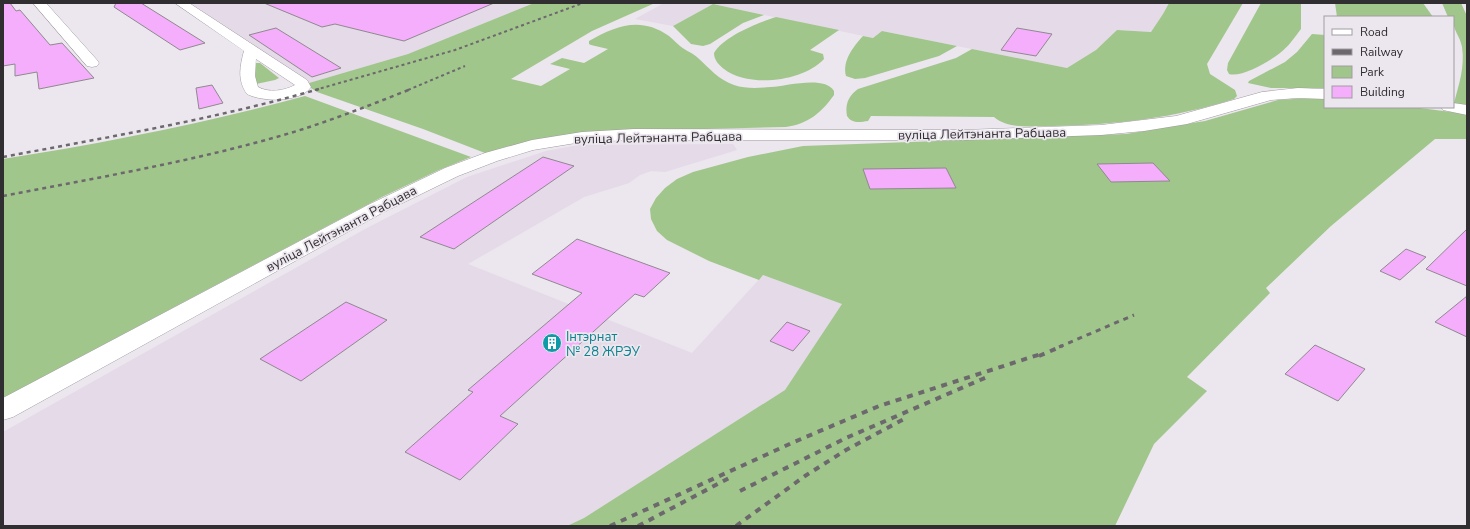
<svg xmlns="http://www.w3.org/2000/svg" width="1470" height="529" font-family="'Nunito Sans',sans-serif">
<rect width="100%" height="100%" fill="#ece6ee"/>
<!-- built -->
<g fill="#e4dae8">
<path d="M188,3h346l-126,51 -99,29z"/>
<path d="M664,3h505l-6,11 -12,18 -34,-2 -21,20 -29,18 -185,-37 -9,7 -160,-34 -40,22 -38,-7z"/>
<path d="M733,144l4,6 -72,22 -14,-1 -11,4 -11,8 -45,14 -116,67 224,89 71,-78 80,29 -58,86 -201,128 -17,8h-564v-94l364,-204 100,-51 79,-26 33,-6z"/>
</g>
<!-- green -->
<g fill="#a0c68b">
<path d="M534,3h121l-63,28 -81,48 30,7 29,-17 -20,-5 12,-6 22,5 24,-14 -17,-4 -2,-1v-3c27,-15 51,-25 80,-5 4,3 7,7 11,10 6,5 13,7 18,12 11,10 21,22 36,27 12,4 25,3 37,2 15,-1 54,-12 63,4v4c-13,18 -26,29 -48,32l-120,3 -136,11 -45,12 -62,-24 -106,-37 -6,-4 -2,-5 99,-29z"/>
<path d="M1169,3h74l-36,61 3,10 25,16 2,6 -3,3c-59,19 -120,26 -181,27 -19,0 -44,4 -59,-9l-123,-1 -3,5c-8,1 -16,3 -21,-5 -2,-11 1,-20 11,-27l98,-31 16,-9 95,19 29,-18 21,-20 34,2 12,-18z"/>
<path d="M1261,3h40v26c-6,8 -13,18 -21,24 -10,8 -39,25 -51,21l-2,-4 1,-7z"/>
<path d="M1335,3h88l10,14h-96z"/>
<path d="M1442,3h19l6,13v89l-13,-2c5,-19 11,-36 8,-56 -2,-12 -9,-15 -9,-30h-5z"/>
<path d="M713,4l51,11 -21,8 -33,21 -7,2 -12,-2 -18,-18z"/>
<path d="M776,17l63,13 -29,20 13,4 1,5c-21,23 -76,29 -100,10 -5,-4 -10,-9 -10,-16 10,-17 44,-30 62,-36z"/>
<path d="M882,31l75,15 -18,10 -74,22 -10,1 -9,-3c-4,-15 7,-29 17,-40l10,2z"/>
<path d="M1312,34l13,1v53h-54l-23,-5 1,-2 36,-19 12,-10z"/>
<path d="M254,63h6l19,15 -4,2 -19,4z"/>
<path d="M305,96l166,61 -32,13 -57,27 -379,201v-239c102,-16 203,-36 302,-63z"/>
<path d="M1325,97v10h87l55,7v25h-32l-104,87 -65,62 4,5 -83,84 20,14 -53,53 -39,82h-548l17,-8 201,-128 57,-86 -79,-29 -4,5 -50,-19 -42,-21 -10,-9 -6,-12 -1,-10 6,-11 9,-10 12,-9 16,-7 55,-15 55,-11 323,-12 79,-13 73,-21z"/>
</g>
<!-- building -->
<g fill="#f5aefc" stroke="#8f898f">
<path d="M3,3h7l6,8 4,-1 30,35 12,-2 32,35 -55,11 -2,-17 -22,4v-12l-12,2z"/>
<path d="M116,3h25l64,40 -25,7 -66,-43z"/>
<path d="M264,3h230l-90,38 -69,-17 -13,3z"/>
<path d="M276,28l65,40 -29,9 -63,-42z"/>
<path d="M1017,28l35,6 -16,22 -35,-6z"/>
<path d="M212,85l11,18 -24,6 -3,-21z"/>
<path d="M543,157l31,9 -120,83 -34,-12z"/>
<path d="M1153,163l17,18 -59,1 -14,-18z"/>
<path d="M946,168l10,20 -86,1 -7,-20z"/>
<path d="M1467,229v57l-41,-17z"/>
<path d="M577,239l93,34 -26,24 -9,-3 -135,122 18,8 -58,56 -55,-28 68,-60 -5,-2 114,-97 -50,-19z"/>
<path d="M1406,249l20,8 -26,23 -20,-9z"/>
<path d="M1467,296v41l-32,-15z"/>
<path d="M346,302l41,18 -86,61 -41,-22z"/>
<path d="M787,322l23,9 -17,20 -23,-10z"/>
<path d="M1315,345l50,24 -27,32 -53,-27z"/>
</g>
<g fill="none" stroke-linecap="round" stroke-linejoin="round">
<!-- minor casing -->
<g stroke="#a09ba2" stroke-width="1">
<g id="minor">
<path d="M33,3h13l51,57 2,3 -2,3 -5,1 -5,-1z"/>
<path d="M175,3h14l118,77 4,7c-11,16 -49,15 -64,7 -10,-14 -7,-28 -3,-43zM256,59l39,26c-11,6 -26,8 -37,2l-3,-11z"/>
<path d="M1298,88l27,1v10l-27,-1 -27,2 -84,24 -43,7 -43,4 -137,5h-330l-52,2 -49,8 -36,11 -39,15 -76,37 -369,204 -10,3v-22l365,-193 77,-37 40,-15 47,-13 50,-8 52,-3 330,1 137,-5 75,-9 86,-24z"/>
<path d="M1453,103l14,2v10l-24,-5 -2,-3h12z"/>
</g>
</g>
<!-- minor -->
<use href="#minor" fill="#fff" fill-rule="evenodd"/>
<!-- rail-far3 -->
<g stroke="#6c686d" stroke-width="2" stroke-dasharray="3 3" stroke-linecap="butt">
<path d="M315,90l140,-40 128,-47"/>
<path d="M408,90l57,-24"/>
</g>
<!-- rail-far2 -->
<g stroke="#6c686d" stroke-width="2.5" stroke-dasharray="4 4" stroke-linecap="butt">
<path d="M3,157c106,-20 212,-38 316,-68"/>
<path d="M3,196c98,-19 198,-36 294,-65 38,-12 76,-27 114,-42"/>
</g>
<!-- rail-far1 -->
<path stroke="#6c686d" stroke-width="3" stroke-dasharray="5 5" stroke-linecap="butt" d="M1059,347l75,-32"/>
<!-- rail -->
<g stroke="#6c686d" stroke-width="4" stroke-dasharray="6 6" stroke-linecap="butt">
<path d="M1039,356l23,-10"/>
<path d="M740,491l106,-53 141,-61"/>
<path d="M610,526l184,-84 85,-36 165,-53"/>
<path d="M638,526l93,-49"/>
<path d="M736,526l69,-50 41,-26 58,-31"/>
</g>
</g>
<!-- icons -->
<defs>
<g id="building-disc" transform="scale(1)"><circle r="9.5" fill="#0f9aa8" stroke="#ece6ee"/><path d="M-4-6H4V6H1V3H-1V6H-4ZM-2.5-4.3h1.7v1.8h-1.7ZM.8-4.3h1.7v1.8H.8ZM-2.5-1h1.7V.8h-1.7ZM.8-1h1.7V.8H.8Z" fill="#fff"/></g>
</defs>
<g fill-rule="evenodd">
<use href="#building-disc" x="552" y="343"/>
</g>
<g text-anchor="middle" stroke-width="3.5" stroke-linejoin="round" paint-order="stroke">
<!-- street labels -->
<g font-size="13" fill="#302e31" stroke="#ece6ee">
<text transform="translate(982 133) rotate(-1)" y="5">вуліца Лейтэнанта Рабцава</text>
<text transform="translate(658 137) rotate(-1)" y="5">вуліца Лейтэнанта Рабцава</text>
<text transform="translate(341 228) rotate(-28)" y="5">вуліца Лейтэнанта Рабцава</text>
</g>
<!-- culture labels -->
<g font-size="13" fill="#0d838f" stroke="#ece6ee" text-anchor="start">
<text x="566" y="341">Інтэрнат<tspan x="566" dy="15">№ 28 ЖРЭУ</tspan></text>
</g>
</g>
<!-- border -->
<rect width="1470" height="529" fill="none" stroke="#302e31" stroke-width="8"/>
<!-- legend -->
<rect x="1324" y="16" width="130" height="92" fill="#ece6ee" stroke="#a19ca2"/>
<rect x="1332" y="29" width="20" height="6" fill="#ffffff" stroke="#a19ca2"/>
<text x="1360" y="36" font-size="12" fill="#302e31">Road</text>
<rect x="1332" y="49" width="20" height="6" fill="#6c686d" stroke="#a19ca2"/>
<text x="1360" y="56" font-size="12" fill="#302e31">Railway</text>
<rect x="1332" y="66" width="20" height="12" fill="#a0c68b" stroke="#a19ca2"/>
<text x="1360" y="76" font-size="12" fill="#302e31">Park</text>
<rect x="1332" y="86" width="20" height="12" fill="#f5aefc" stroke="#a19ca2"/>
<text x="1360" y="96" font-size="12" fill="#302e31">Building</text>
</svg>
